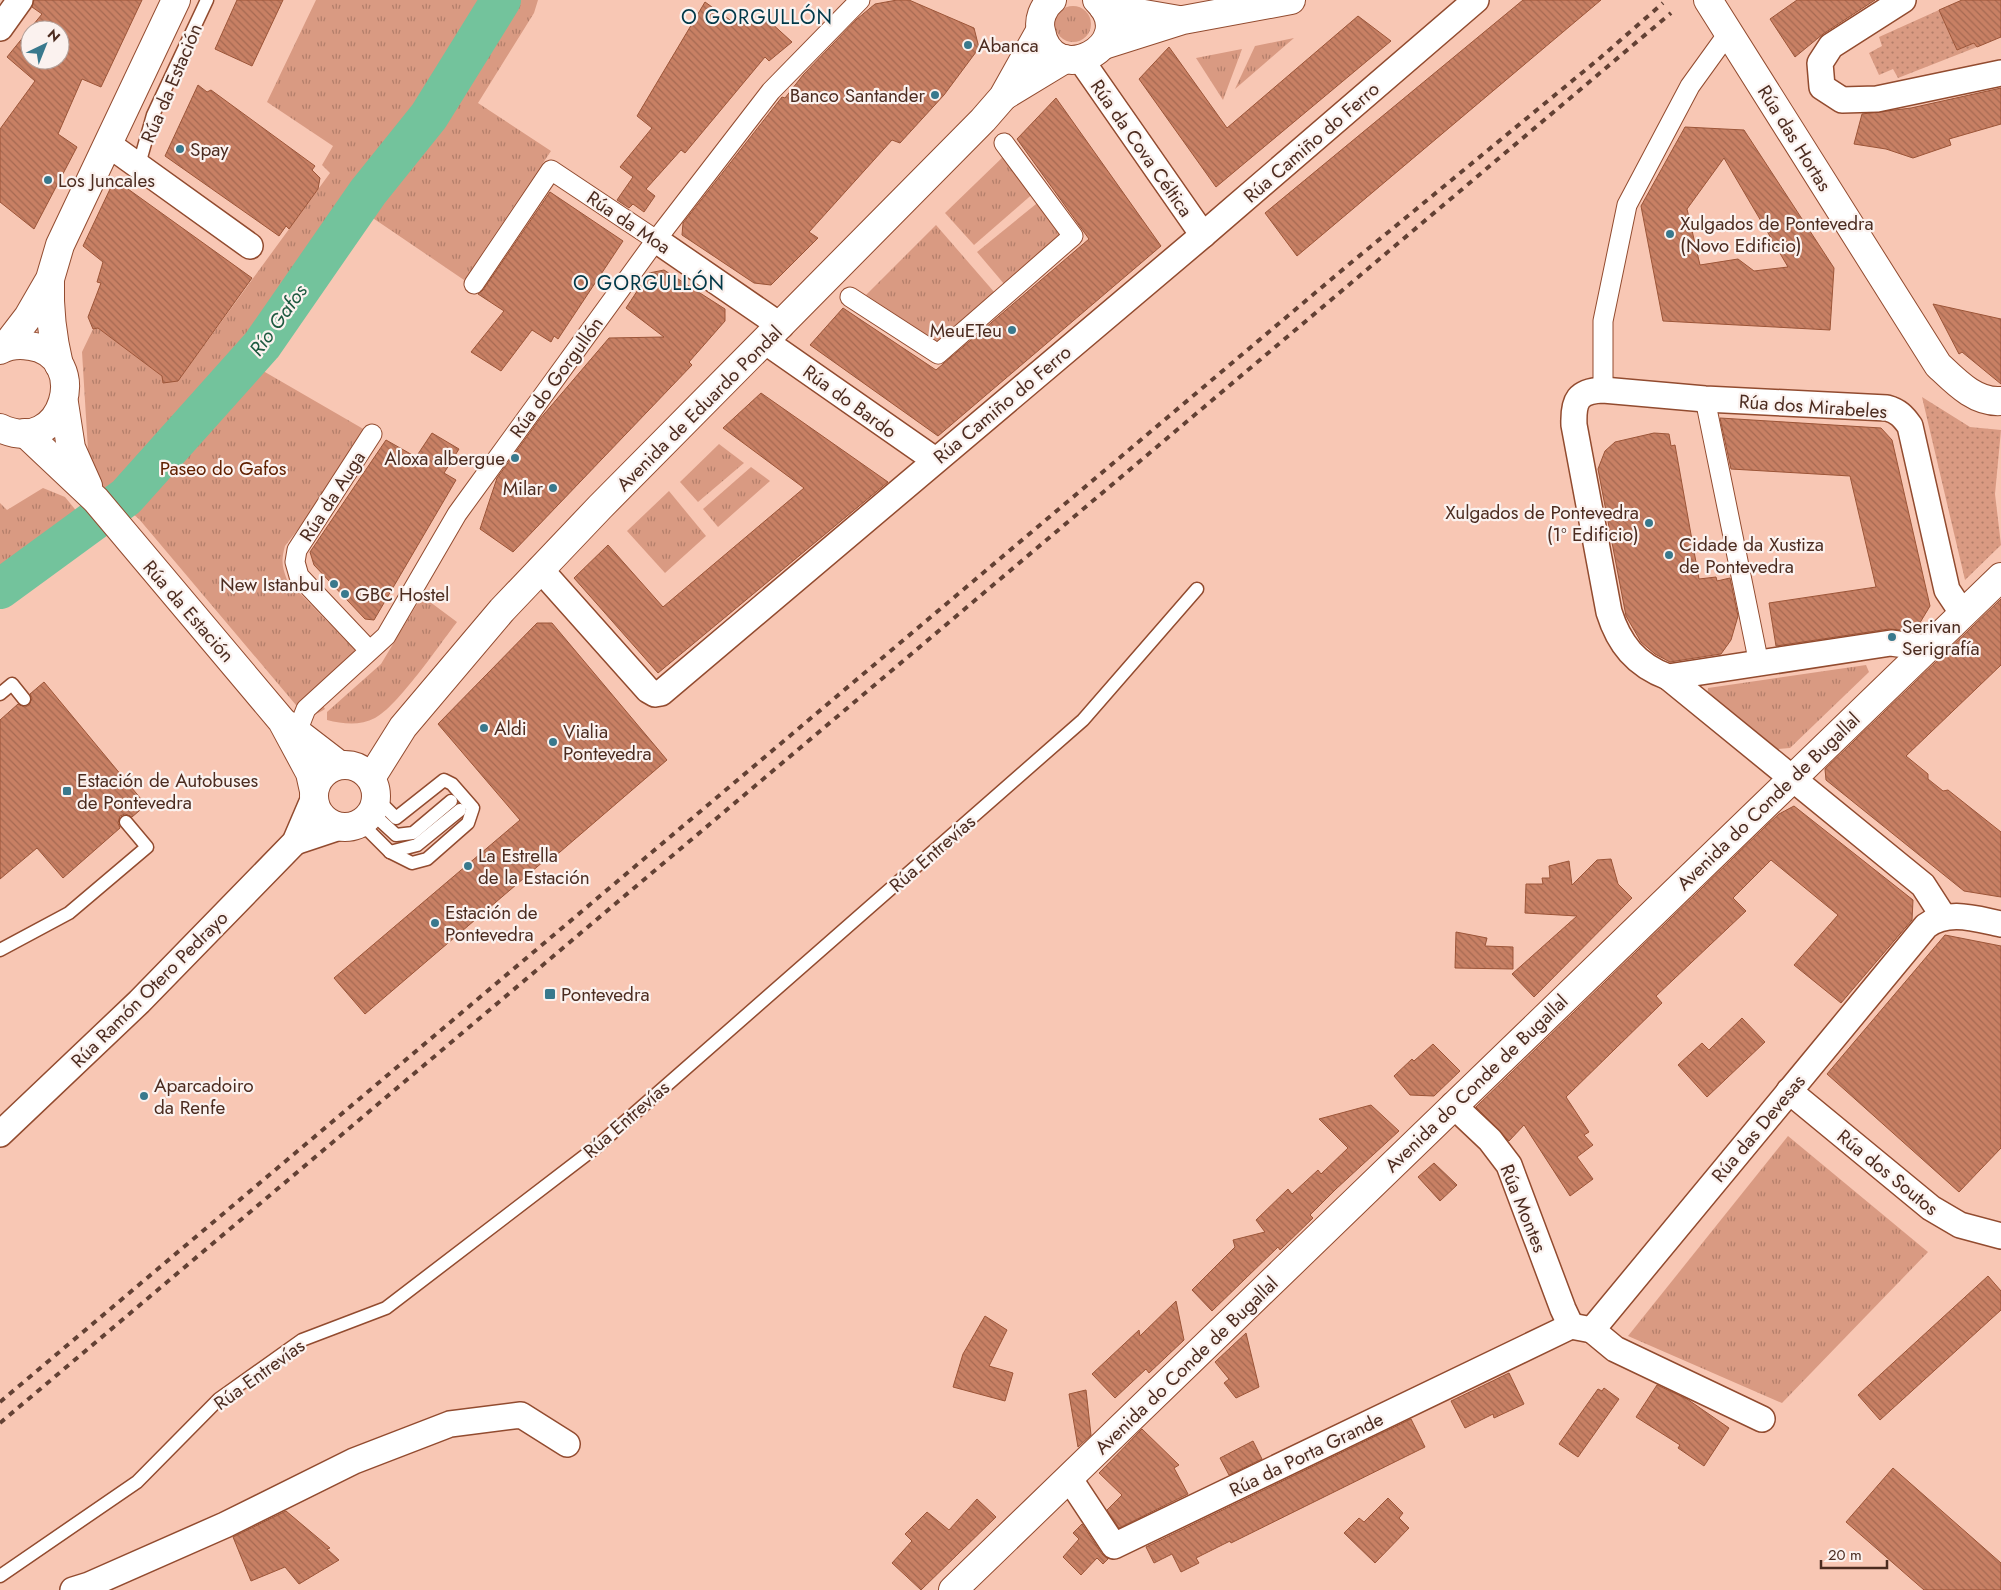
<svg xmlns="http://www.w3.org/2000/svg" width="2001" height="1590" font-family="Jost,sans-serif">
<defs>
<pattern id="grass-tufts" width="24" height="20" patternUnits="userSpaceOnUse" patternTransform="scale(1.25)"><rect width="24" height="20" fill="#d99a82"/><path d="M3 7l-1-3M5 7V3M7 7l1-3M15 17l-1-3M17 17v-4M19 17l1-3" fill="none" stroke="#b27e6a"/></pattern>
<pattern id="garden-dots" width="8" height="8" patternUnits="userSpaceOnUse" patternTransform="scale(1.25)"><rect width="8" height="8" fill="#d99a82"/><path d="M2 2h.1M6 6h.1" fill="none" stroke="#b27e6a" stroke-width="1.8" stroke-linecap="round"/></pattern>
<pattern id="building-back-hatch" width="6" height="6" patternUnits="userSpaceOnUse" patternTransform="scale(1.25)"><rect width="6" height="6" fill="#c88064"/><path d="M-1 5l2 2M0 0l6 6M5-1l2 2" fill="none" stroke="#a56952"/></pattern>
</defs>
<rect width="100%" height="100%" fill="#f8c7b4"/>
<!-- grass -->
<g fill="url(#grass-tufts)">
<path d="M316,0h222l-4,13 -56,90 73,48 -87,129 -100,-68 -106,156 114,66 -87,112c-4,14 -3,21 2,34l68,70 -35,51 5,8c-9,6 -14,7 -24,2l-162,-192 -39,-33 -12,-36 -6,-98 11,-23 5,-1 64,48 16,5 152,-208 -8,-8 11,-19 -66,-44z"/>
<circle cx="1073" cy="24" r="18"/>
<path d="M1294,38l-59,51 20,-43z"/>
<path d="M1242,49l-19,51 -27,-42z"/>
<path d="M1007,153l29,38 -62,54 -29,-32z"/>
<path d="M1041,200l25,32 -61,53 -28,-33z"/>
<path d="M936,225l59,68 -56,50 -73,-48z"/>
<path d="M719,444l25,19 -46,39 -18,-20z"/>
<path d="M751,467l19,14 -52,46 -15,-18z"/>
<path d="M43,488l22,9 18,22 -83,61v-77l7,7z"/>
<path d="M669,491l37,45 -41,37 -38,-42z"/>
<path d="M422,596l35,26c-17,22 -60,85 -82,96 -15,8 -32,6 -48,2v-8l54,-48z"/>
<path d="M1866,665l3,7 -79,76 -12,1 -71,-51 1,-10z"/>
<path d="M1788,1136l140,116 -146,151 -154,-67z"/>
</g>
<!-- garden -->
<g fill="url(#garden-dots)">
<path d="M1939,10l18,40 17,-7 3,4 -79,31 -5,-9 -14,6 -10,-22 13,-7 -3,-9z"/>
<path d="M1922,397l48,30 31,3 -6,64 6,51 -36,35z"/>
</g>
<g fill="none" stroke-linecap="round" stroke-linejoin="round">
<!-- river -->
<path stroke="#73c39c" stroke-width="40" d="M0,589l126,-92 136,-152 106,-153 61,-76 72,-116"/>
</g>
<!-- building -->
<g fill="url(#building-back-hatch)" stroke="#9c5538" fill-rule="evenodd">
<path d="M34,0h108l-41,87 -19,-8 -24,55 19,13 -43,82 -34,-27v-73l35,-48 -28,-24 35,-43 -10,-7zM30,30h30v30h-30z"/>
<path d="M237,0h46l-31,66 -37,-17z"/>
<path d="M897,0h12l65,28 5,20 -35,47 -44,48 -8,-3 -83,92 9,6 -47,47 -17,-2 -72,-48 1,-12 99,-126 3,1 18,-23 54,-56 18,-15z"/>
<path d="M1523,0h78l-304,256 -32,-43z"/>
<path d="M1797,0h78l-52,34 -28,23 -25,-38z"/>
<path d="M1962,0h39v37l-24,10 -3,-4 -17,7 -18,-40z"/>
<path d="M705,2l28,20 36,-1 23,21 -23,19 -4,-4 -80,96 -4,-3 -35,39 9,7 -11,16 -11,-8 -4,4 -12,-8 16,-23 -13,-10 32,-39 -15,-12z"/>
<path d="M1358,16l33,25 -175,146 -77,-108 30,-32 58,81z"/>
<path d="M198,85l9,7 4,-2 104,76 -3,4 8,8 -2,11 -29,40 -3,-3 -7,10 -114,-80z"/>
<path d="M2001,88v36l-52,15 2,6 -38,13 -27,-9 -32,-5 8,-30 49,-6z"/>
<path d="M1056,98l105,148 -223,190 -128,-91 33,-37 93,62 153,-131 -72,-100z"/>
<path d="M1685,127l59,3 90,138 -4,62 -167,-9 -22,-115zM1724,158l64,109 -34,4 -16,-12 -38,6 -13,-56z"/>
<path d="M121,184l131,94 -74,103 -15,2 -1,-7 -64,-48 -5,1 -5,-12 13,-34 -4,-1 6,-20 -20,-16 28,-59z"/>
<path d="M550,192l73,49 -65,98 -4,-3 -3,6 -19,-12 -31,41 -30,-19 33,-41 -26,-17 5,-4z"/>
<path d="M664,270l61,39v12l-36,41 3,3 -179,187 -33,-23 17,-51 42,-58 70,-82 55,-1 -38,-29 23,-35z"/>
<path d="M1933,304l68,15v65l-39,-32 -3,2z"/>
<path d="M761,393l127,89 -230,191 -84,-95 34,-33 55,62 141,-119 -81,-60z"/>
<path d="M1720,418l161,10 11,12 38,166 -15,25 -26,-2 -113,17 -7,-43 107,-16 -26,-111 -119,-7z"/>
<path d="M432,433l27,16 -15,24 12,7 -82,140 -9,-1 -51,-54 -4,-13 76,-112 30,17z"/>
<path d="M1654,433l15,1 2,12 4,-1 24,134 17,-2 1,4 13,-3 8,38 -7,24 -10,14 -51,8 -15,-8 -14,-12 -15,-26 -28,-147 7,-18 10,-9z"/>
<path d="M2001,599v66l-95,91 22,18v5l15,12 5,-1 53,42v65l-37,-6 -138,-111 -1,-11z"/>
<path d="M537,623h15l115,137 -114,98 -2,-3 -186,159 -31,-36 186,-158 -82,-96z"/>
<path d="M44,682l102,123 -14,12 -7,-3 -5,2 -2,7 2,5 -57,50 -26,-30 -37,31v-159l18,-16 7,3 4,-2 3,-7 -2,-4z"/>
<path d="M1794,806l119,94 -1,20 -71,83 -47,-38 44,-50 -67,-55 -38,38 13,13 -90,85 6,7 -96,94 23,35 -5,3 9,10 -16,12 16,22 -23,17 -46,-71 -15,16 -33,-34 291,-282 12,-11z"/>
<path d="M1611,859l7,25 14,14 -98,99 -22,-23 65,-58 -52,-3 1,-29h17l-1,-6h8l-1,-12 20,-5 3,24 25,-25z"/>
<path d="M1456,932l31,6 -2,8 28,1v22l-58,-1z"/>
<path d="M1945,935l56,11v202l-42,44 -132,-118z"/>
<path d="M1742,1018l23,24 -58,55 -29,-32 24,-22 7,7z"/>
<path d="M1433,1044l27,27 -26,25 -24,-1 -16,-19 18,-17 2,2z"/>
<path d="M1371,1105l28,26 -63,58 -26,26 3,3 -33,32 -2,-3 -66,64 -20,-21 43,-43 -2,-7 32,-8 -9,-12 32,-31 4,5 26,-24 3,4 27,-26 -29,-29z"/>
<path d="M1434,1163l23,22 -17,16 -22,-24z"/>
<path d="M1988,1276l13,15v19l-121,110 -22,-25z"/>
<path d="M1176,1301l8,39 -35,33 -3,-4 -31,29 -23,-24 47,-44 1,6z"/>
<path d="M985,1316l22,14 -18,36 24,7 -8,28 -52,-14 10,-33z"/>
<path d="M1246,1333l13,54 -23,11 -12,-15 5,-4 -14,-17z"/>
<path d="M1509,1373l15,31 -30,14 -1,-4 -28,14 -14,-27z"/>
<path d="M1657,1385l30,14 42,29 -25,38 -26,-18 2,-3 -44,-28z"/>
<path d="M1604,1388l15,11 -41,58 -19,-13 39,-55 4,2z"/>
<path d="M1086,1390l5,45 -13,12 -9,-53z"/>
<path d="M1411,1419l14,28 -194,96 -1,-2 -34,17 3,5 -18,9 -9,-18 -18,9 -8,-16z"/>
<path d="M1142,1429l37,36 -5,3 14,26 -69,34 -12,-18 15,-15 -23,-22z"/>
<path d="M1253,1441l9,18 -33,16 -9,-17z"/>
<path d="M1893,1468l108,95v27h-77l-78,-68z"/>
<path d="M1388,1498l15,15 -4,5 10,10 -34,35 -31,-30 15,-15 5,4z"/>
<path d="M977,1499l19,18 -75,73 -29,-27 20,-22 -7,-7 22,-22 22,18z"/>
<path d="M286,1511l44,37 -3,1 12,11 -40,24 -14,-17 -34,14 -18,-44z"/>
<path d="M1082,1524l20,30 6,5 -5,5 -6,-6 -16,17 -18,-18 16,-18 -6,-6z"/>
</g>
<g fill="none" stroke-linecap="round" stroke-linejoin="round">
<!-- service casing -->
<g stroke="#924b2f" stroke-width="15">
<g id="service">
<path d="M138,168l15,-53 54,-115"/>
<path d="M0,694l12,-10 12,15"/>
<path d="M371,812l25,23 17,-2 38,-32"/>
<path d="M351,826l18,5 21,21 22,11 15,-4 41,-36 5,-15 -21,-24 -8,-4 -48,38 -20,-20"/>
<path d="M390,852l27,-7 43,-35"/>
<path d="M0,950l69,-37 78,-66 -21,-25"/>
<path d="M0,1576l137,-94 82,-83 83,-59 84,-32 209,-160 488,-428 114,-131"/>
</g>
</g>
<!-- pedestrian casing -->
<g stroke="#924b2f" stroke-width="21">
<g id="pedestrian">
<path d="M474,284l77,-114 105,70"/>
<path d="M850,297l88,57 135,-118 -69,-93"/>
<path d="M1603,390v-69l24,-116 63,-119 39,-54"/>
<path d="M1705,399l54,265"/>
<path d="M369,650l-70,-74 -4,-14 2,-12 75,-116"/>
<path d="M293,742l13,-33 80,-73 71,-122 199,-274 115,-149 89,-91"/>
</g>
</g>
<!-- minor casing -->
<g stroke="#924b2f" stroke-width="28">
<g id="minor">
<path d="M1903,0l-72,46 -11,17 2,24 20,13 35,-1 124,-26"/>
<path d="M0,28l20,-28"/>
<path d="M1081,60l122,175"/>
<path d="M108,144l142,102"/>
<path d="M656,240l125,86"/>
<path d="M766,342l169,118"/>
<path d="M540,569l108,121 7,4 6,-1 542,-458 273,-235"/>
<path d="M1927,648l-36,-5 -223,34c-32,-12 -49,-33 -59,-65l-35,-187c-1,-25 4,-34 29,-35l102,9 182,9c11,3 16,8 23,18l37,164 16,24"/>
<path d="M1668,677l255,208 20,31"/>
<path d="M295,842l45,-15"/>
<path d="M1789,1091l142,117 29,17 41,11"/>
<path d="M1453,1105l37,35 19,25 54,144 8,17"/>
<path d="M0,1134l139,-132 156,-160 18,-42"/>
<path d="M1571,1326l21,4 334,-404c22,-17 50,-7 75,-2"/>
<path d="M1592,1330l23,19 147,70"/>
<path d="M1069,1478l45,68 457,-220"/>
<path d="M73,1590l16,-5 136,-60 129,-64 96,-37 71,-9 46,29"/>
</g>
</g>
<!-- tertiary casing -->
<g stroke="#924b2f" stroke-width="30">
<path id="tertiary" d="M953,1590l1048,-1013"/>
</g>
<!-- secondary casing -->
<g stroke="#924b2f" stroke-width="30">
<path id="secondary" d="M1708,0l230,365c17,16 37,38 63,36"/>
</g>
<!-- primary casing -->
<g stroke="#924b2f" stroke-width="30">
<g id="primary">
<path d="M1052,0c-9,7 -14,20 -11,31 11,61 102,13 56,-31"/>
<path d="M1103,7l76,13"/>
<path d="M1104,45l79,-25 108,-20"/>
<path d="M1004,96l61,-37"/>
<path d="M64,403l7,45 17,38"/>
<path d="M25,433l71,67 186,221 28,52 4,18"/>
<path d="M286,724l52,40"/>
<circle cx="345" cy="796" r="31"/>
<path d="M371,778l32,-51 99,-117 98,-103 383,-387 20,-23 37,-66"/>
</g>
</g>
<!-- trunk casing -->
<g stroke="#924b2f" stroke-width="30">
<g id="trunk">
<path d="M50,281c-1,29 2,55 9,84"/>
<path d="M5,347l23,-30 22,-38 10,-34 116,-245"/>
<path d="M0,350c9,-5 19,-6 30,-4 62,9 35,113 -30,82"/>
</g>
</g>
<!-- service -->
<use href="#service" stroke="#fff" stroke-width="12"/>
<!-- pedestrian -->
<use href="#pedestrian" stroke="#fff" stroke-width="19"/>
<!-- minor -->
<use href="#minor" stroke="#fff" stroke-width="25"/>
<!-- tertiary -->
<use href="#tertiary" stroke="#fff" stroke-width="28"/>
<!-- secondary -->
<use href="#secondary" stroke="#fff" stroke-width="28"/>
<!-- primary -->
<use href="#primary" stroke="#fff" stroke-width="28"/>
<!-- trunk -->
<use href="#trunk" stroke="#fff" stroke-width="28"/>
<!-- rail -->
<g stroke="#634134" stroke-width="4" stroke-dasharray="6 6" stroke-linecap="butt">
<path d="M0,1402l1347,-1136 253,-208 63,-55"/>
<path d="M0,1423l1671,-1410"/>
</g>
</g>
<!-- markers -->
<g fill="#39798d" stroke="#fbf2ef" stroke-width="2">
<circle cx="968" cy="45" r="5"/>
<circle cx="935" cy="95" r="5"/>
<circle cx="180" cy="149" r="5"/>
<circle cx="48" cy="180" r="5"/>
<circle cx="1670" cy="234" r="5"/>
<circle cx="1012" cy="330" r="5"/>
<circle cx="515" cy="458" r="5"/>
<circle cx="553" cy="488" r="5"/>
<circle cx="1649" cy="523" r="5"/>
<circle cx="1669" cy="555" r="5"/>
<circle cx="334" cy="584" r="5"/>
<circle cx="345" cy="594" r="5"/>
<circle cx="1892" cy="637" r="5"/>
<circle cx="484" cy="728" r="5"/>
<circle cx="553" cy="742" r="5"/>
<rect x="62" y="786" width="10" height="10" rx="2.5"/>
<circle cx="468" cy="866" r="5"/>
<circle cx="435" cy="923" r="5"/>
<rect x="544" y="988" width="12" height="12" rx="2.5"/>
<circle cx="144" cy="1096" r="5"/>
</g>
<g text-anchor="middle" stroke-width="4.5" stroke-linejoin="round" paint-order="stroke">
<!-- poi labels -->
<g font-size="19" fill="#4c2c20" stroke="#fbf2ef" text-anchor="start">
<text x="978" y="52">Abanca</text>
<text x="925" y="102" text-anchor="end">Banco Santander</text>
<text x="190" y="156">Spay</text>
<text x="58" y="187">Los Juncales</text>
<text x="1680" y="230">Xulgados de Pontevedra<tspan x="1680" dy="22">(Novo Edificio)</tspan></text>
<text x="1002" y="337" text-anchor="end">MeuETeu</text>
<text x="505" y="465" text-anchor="end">Aloxa albergue</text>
<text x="543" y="495" text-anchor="end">Milar</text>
<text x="1639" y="519" text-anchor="end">Xulgados de Pontevedra<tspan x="1639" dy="22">(1º Edificio)</tspan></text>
<text x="1679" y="551">Cidade da Xustiza<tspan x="1679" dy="22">de Pontevedra</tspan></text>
<text x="324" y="591" text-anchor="end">New Istanbul</text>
<text x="355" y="601">GBC Hostel</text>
<text x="1902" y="633">Serivan<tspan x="1902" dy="22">Serigrafía</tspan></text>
<text x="494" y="735">Aldi</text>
<text x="563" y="738">Vialia<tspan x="563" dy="22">Pontevedra</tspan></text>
<text x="77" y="787">Estación de Autobuses<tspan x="77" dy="22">de Pontevedra</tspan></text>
<text x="478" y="862">La Estrella<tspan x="478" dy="22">de la Estación</tspan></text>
<text x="445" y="919">Estación de<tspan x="445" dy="22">Pontevedra</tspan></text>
<text x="561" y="1001">Pontevedra</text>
<text x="154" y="1092">Aparcadoiro<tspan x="154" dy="22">da Renfe</tspan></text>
</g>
<!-- street labels -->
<g font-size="19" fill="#4c2c20" stroke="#fbf2ef">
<text transform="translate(171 83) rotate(-67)" y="7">Rúa da Estación</text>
<text transform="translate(1795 138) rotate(58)" y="7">Rúa das Hortas</text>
<text transform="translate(1311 142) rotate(-41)" y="7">Rúa Camiño do Ferro</text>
<text transform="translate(1142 148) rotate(55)" y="7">Rúa da Cova Céltica</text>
<text transform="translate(629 222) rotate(34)" y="7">Rúa da Moa</text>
<text transform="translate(556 377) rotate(-54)" y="7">Rúa do Gorgullón</text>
<text transform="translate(850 401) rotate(36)" y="7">Rúa do Bardo</text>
<text transform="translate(1002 404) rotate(-40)" y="7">Rúa Camiño do Ferro</text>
<text transform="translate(1813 406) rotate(4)" y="7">Rúa dos Mirabeles</text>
<text transform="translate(699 408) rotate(-45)" y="7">Avenida de Eduardo Pondal</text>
<text transform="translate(332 496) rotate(-57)" y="7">Rúa da Auga</text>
<text transform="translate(189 611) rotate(49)" y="7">Rúa da Estación</text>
<text transform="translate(1768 801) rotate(-44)" y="7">Avenida do Conde de Bugallal</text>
<text transform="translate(932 853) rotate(-41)" y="7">Rúa Entrevías</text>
<text transform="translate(149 989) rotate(-45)" y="7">Rúa Ramón Otero Pedrayo</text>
<text transform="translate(1476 1083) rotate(-44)" y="7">Avenida do Conde de Bugallal</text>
<text transform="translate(626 1119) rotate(-41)" y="7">Rúa Entrevías</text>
<text transform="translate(1758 1128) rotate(-50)" y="7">Rúa das Devesas</text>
<text transform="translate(1888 1172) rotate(39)" y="7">Rúa dos Soutos</text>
<text transform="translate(1524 1208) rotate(68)" y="7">Rúa Montes</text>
<text transform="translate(1186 1365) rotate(-44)" y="7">Avenida do Conde de Bugallal</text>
<text transform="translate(259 1374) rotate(-36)" y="7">Rúa Entrevías</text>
<text transform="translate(1306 1454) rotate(-26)" y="7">Rúa da Porta Grande</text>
</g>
<!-- park labels -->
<g font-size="19" fill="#612000" stroke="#fbf2ef">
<text x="223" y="475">Paseo do Gafos</text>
</g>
<!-- neighbourhood labels -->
<g font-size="20" letter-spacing="1" fill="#003848" stroke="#fbf2ef">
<text x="757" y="24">O GORGULLÓN</text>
<text x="649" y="290">O GORGULLÓN</text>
</g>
<!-- water labels -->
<g font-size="20" font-style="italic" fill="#1d5a40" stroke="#fbf2ef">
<text transform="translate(278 320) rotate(-54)" y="7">Río Gafos</text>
</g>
</g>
<!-- north arrow -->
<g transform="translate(45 45) rotate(43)"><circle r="24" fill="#fbf2ef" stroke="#b5a39c"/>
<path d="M0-4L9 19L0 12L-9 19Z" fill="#39798d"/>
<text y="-8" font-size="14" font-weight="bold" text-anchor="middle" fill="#4c2c20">N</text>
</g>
<!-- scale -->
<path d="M1821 1560v8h66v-8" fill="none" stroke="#4c2c20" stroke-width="2.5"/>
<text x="1828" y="1560" font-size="15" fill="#4c2c20" stroke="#fbf2ef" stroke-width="4" paint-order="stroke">20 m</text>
</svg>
